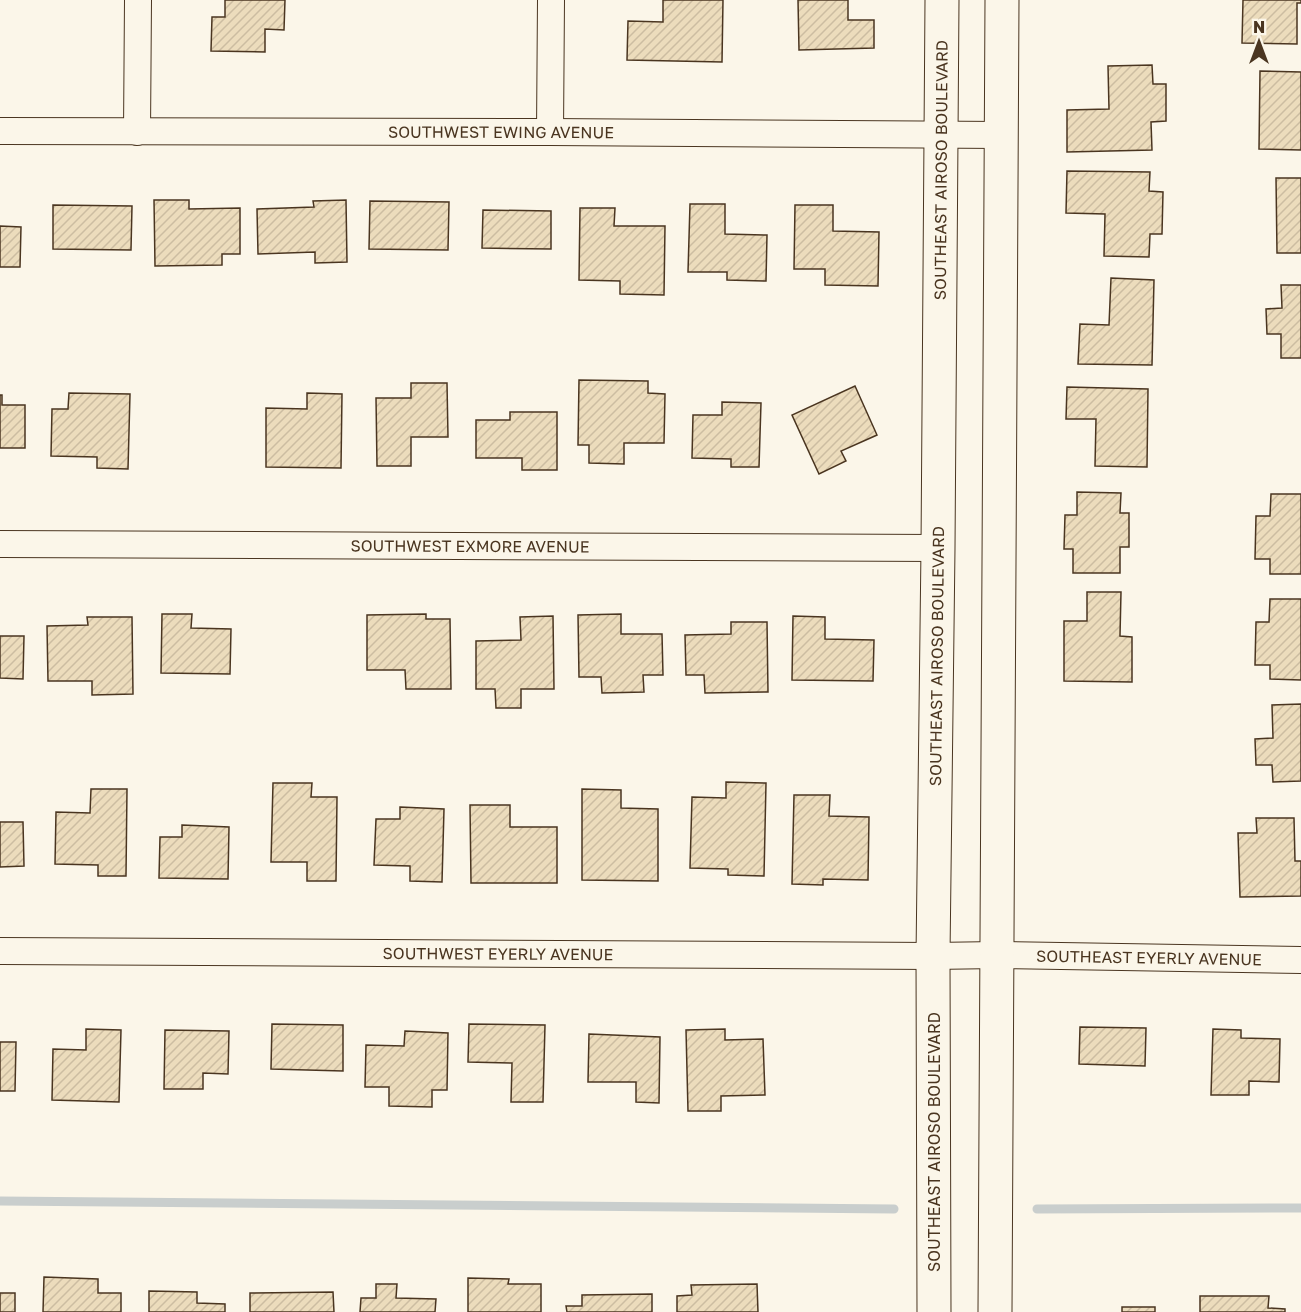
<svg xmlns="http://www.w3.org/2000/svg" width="1301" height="1312" font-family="'Golos Text',sans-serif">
<defs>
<pattern id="building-hatch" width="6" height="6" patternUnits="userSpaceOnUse" patternTransform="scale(1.5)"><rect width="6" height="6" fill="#ecdcbc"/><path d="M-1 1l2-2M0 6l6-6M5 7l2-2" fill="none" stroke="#ccbda1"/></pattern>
</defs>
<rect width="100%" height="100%" fill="#fbf6e9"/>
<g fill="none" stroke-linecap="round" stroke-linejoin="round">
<!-- stream -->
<g stroke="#c9cecd" stroke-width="9">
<path d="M0,1201l894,8"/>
<path d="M1037,1209l264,-1"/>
</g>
</g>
<!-- building -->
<g fill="url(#building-hatch)" stroke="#4a3520" stroke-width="1.5">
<path d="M225,0h60l-1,30 -19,-1v23l-54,-1 1,-34h13z"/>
<path d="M663,0h60l-1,62 -95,-2 1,-39 35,1z"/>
<path d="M798,0h50v20h26v28l-75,2z"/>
<path d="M1243,0h58v3h-4v41l-55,-1z"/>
<path d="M1152,65l1,19h13v37l-15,1 1,28 -85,2v-42l42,-1 -1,-43z"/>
<path d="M1260,71l41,1v78l-42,-1z"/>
<path d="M1067,171l83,1 -1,19 14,1 -1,42h-12l-1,23 -45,-1 1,-42 -39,-1z"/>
<path d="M1276,178h25v75h-24z"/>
<path d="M154,200h35v9l51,-1v46h-18v11l-67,1z"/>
<path d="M346,200l1,62 -32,1v-11l-57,2 -1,-45 57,-2 -1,-6z"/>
<path d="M370,201l79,1 -1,48 -79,-1z"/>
<path d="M690,204h35v30l42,1 -1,46 -39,-1v-8h-39z"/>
<path d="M53,205l79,1 -1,44 -78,-1z"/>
<path d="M795,205h38v26l46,1 -1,54 -53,-1v-16h-31z"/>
<path d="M580,208h35l-1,18h51l-1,69 -44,-1v-13l-41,-1z"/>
<path d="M483,210l68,1v38l-69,-1z"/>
<path d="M0,226l21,1 -1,40h-20z"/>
<path d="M1111,278l43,2 -2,85 -74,-1 2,-40 29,1z"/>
<path d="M1281,285h20v73h-20v-24h-14l-1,-25 16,-1z"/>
<path d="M579,380l69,1v12l17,1 -1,49h-40v21l-35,-1v-18h-11z"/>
<path d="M411,383h36l1,54h-37v29h-34l-1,-68h35z"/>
<path d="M855,386l22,49 -36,16 5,10 -27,13 -27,-59z"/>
<path d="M1067,387l81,2 -1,78 -52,-1 1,-47h-30z"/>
<path d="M69,393l61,1 -2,75 -31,-1v-11l-46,-1 1,-47h16z"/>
<path d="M307,393l35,1 -1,74 -75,-1v-59l41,1z"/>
<path d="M0,395h2v10h23v43h-25z"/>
<path d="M722,402l39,1 -2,64h-28v-8l-39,-1 1,-43h29z"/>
<path d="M510,412h47v58h-35v-12h-46v-38h34z"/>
<path d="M1077,492l44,1 -1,20h9v34h-9v26h-47v-24h-9l1,-34h12z"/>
<path d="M1271,494h30v80h-31v-15h-15l1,-43h14z"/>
<path d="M1087,592h34l-1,44 12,1v45l-68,-1v-60h23z"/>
<path d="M1270,599h31v81l-31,-1v-14h-15l1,-43h13z"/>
<path d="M162,614h30l-1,14 40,1 -1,45 -69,-1z"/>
<path d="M426,614v5h24l1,70h-45l-1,-19h-38v-55z"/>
<path d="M621,614v20h41l1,41h-20l1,17 -42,1 -1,-16h-22l-1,-62z"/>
<path d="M553,616l1,73h-33v19h-25l-1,-19h-19v-48l45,-1 -1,-23z"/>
<path d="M793,616l32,1v22l49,1 -1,41 -81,-1z"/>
<path d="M87,617h45l1,77 -41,1v-14h-44l-1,-55 41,-1z"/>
<path d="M731,622h36l1,70 -63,1 -1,-18h-18l-1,-40 46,-1z"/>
<path d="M0,636h24l-1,43 -23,-1z"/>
<path d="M1301,704v77l-28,1 -1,-17h-16l-1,-26 18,-1 -1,-33z"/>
<path d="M726,782l40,1 -2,93 -36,-1v-6l-38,-1 2,-71 34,1z"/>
<path d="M273,783h39l-1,14h26l-1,84h-29v-19h-36z"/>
<path d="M91,789h36l-1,87h-28v-11l-43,-1 1,-52 34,1z"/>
<path d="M582,789l39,1v18l37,1v72l-76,-1z"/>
<path d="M794,795h36l-1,21 40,1 -1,63 -45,-1v6l-31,-1z"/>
<path d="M470,805h40v22h47v56h-86z"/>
<path d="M400,807l44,2 -2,73 -32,-1v-15l-36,-1 2,-46h24z"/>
<path d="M1256,818h38l1,43h6v35l-61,1 -2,-64h19z"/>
<path d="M0,822h23l1,44 -24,1z"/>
<path d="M182,825l47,2 -1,52 -69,-1 1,-41h22z"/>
<path d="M272,1024l71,1v46l-72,-2z"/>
<path d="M469,1024l76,1 -2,77h-32l1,-39 -44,-1z"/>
<path d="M1080,1027l66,1 -1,38 -66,-2z"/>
<path d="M86,1029l35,1 -2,72 -67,-2 1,-51 33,1z"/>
<path d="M725,1029v11l38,-1 2,56 -44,1v15h-33l-2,-81z"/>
<path d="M1213,1029l28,1v8l39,1 -1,43 -30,-1v14h-38z"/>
<path d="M165,1030l64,1 -1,43 -25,-1v16h-39z"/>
<path d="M405,1031l43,2 -1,57h-15v17l-43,-1v-19h-24l1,-42 38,1z"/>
<path d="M589,1034l71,3 -1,66 -23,-1v-20h-48z"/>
<path d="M0,1042h16l-1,49h-15z"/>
<path d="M44,1277l54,2v14h23v19h-78z"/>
<path d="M468,1278l41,1 -1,5h33v28h-73z"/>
<path d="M376,1284h21l-1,14 40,1 -1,13h-75l1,-14h15z"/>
<path d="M757,1284l1,28h-81v-16l15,-1 -1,-10z"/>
<path d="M149,1291l48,1v11l28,1v8h-76z"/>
<path d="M333,1292l1,20h-84v-19z"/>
<rect x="0" y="1293" width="15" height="19"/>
<path d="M652,1294v18h-85l-1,-6h16v-11z"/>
<path d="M1200,1296h69l-1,12 17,1v3h-85z"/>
<rect x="1122" y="1307" width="33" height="5"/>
</g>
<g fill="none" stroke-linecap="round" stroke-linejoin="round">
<!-- street casing -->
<g stroke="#4a3520" stroke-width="28">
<g id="street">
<path id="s1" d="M0,131l550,1 452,3"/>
<path d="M137,132l1,-132"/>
<path d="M550,132l1,-132"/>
<path id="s2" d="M0,544l938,4"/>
<path id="s3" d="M0,951l933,5 64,-1 304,5"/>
</g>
</g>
<!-- secondary casing -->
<g stroke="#4a3520" stroke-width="35">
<g id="secondary">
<path id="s4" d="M934,1312l-1,-356 5,-408 4,-548"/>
<path d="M995,1312l7,-1312"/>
</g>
</g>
<!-- street -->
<use href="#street" stroke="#fbf6e9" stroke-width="26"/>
<!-- secondary -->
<use href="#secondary" stroke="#fbf6e9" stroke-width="33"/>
</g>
<g text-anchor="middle" stroke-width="4.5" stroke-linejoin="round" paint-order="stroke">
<!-- street labels -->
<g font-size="16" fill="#4a3520" stroke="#fbf6e9">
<text dy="6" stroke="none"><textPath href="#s1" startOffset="501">SOUTHWEST EWING AVENUE</textPath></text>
<text dy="6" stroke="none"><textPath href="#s4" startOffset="1142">SOUTHEAST AIROSO BOULEVARD</textPath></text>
<text dy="6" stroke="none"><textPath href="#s2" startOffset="470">SOUTHWEST EXMORE AVENUE</textPath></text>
<text dy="6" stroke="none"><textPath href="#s4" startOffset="656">SOUTHEAST AIROSO BOULEVARD</textPath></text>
<text dy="6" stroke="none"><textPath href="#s3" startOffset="498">SOUTHWEST EYERLY AVENUE</textPath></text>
<text dy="6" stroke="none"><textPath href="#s3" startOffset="1149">SOUTHEAST EYERLY AVENUE</textPath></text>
<text transform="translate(934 1142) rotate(-90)" y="6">SOUTHEAST AIROSO BOULEVARD</text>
</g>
</g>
<!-- north arrow -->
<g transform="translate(1259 42)" stroke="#fbf6e9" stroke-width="4.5" paint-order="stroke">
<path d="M0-4.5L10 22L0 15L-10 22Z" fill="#4a3520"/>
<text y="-9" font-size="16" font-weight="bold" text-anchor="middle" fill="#4a3520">N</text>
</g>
</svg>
